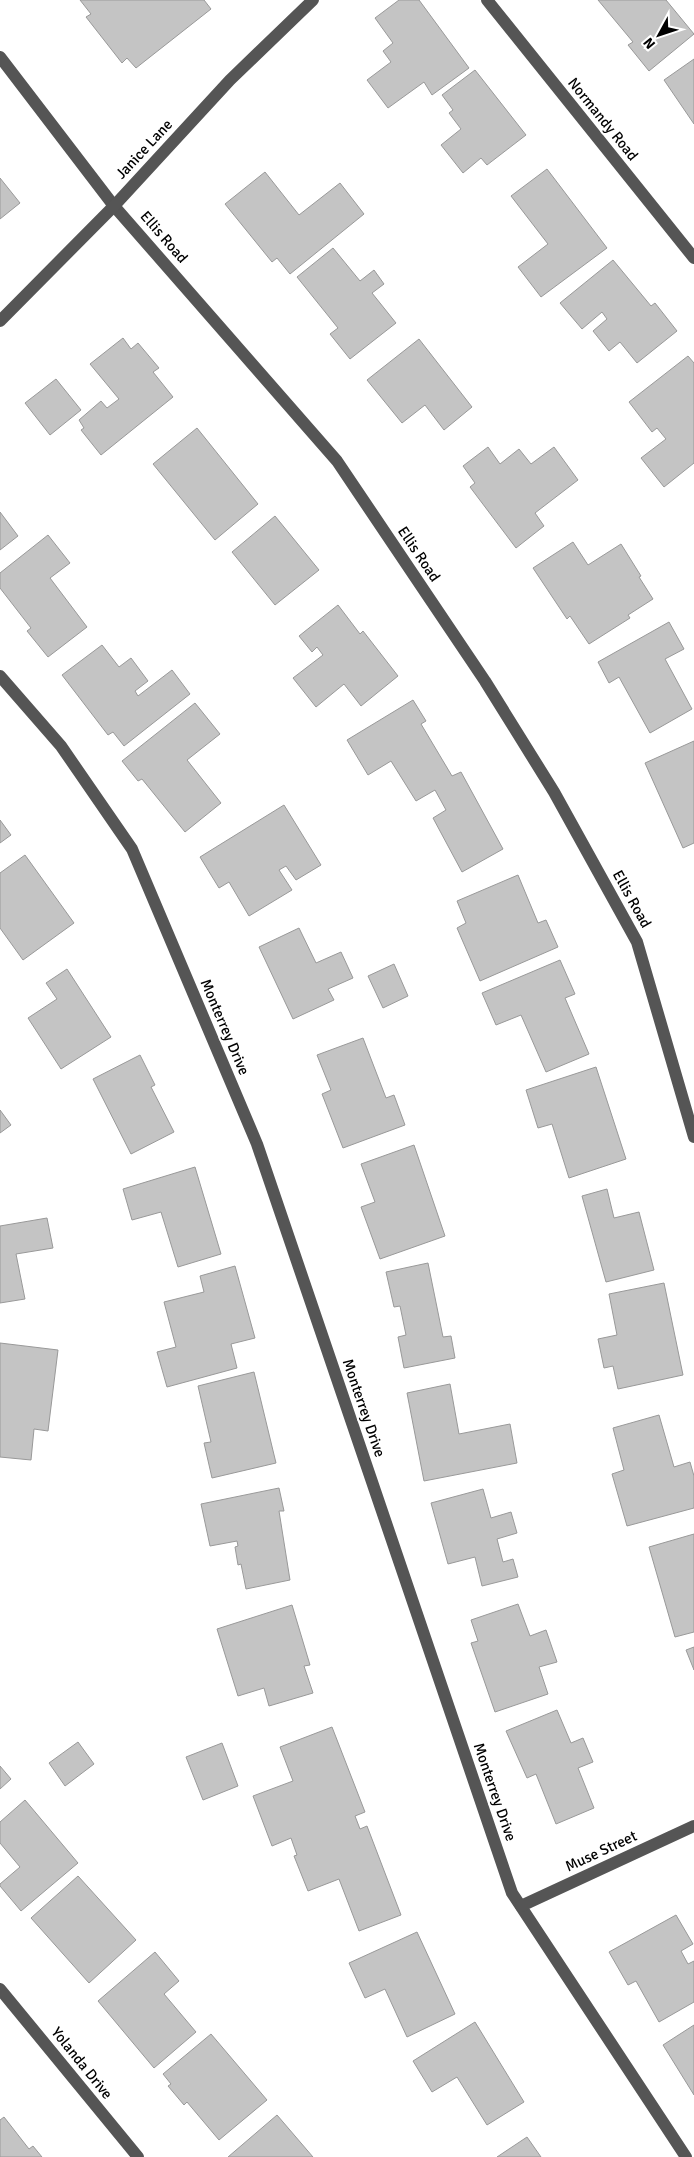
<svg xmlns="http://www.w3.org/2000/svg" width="694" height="2157" font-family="Signika,sans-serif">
<rect width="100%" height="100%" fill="#fff"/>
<!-- building -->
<g fill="#c4c4c4" stroke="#999">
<path d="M80,0h124l7,9 -75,59 -9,-10 -5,5 -36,-46 5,-3z"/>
<path d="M399,0h20l50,68 -37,27 -8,-13 -36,26 -21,-28 24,-18 -8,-11 10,-8 -18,-25z"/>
<path d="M598,0h68l28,34 -45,37 -21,-26 5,-3z"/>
<path d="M694,59v65l-30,-44z"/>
<path d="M475,70l51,65 -39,30 -6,-7 -18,15 -22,-28 20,-16 -12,-16 4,-3 -11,-15z"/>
<path d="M547,169l60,79 -66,49 -23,-30 30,-23 -37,-48z"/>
<path d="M265,172l34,43 41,-32 24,31 -74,60 -13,-16 -5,4 -47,-58z"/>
<path d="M0,178l20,25 -20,16z"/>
<path d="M333,248l27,33 14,-11 10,14 -12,9 24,30 -46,36 -20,-25 8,-6 -41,-51z"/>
<path d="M613,260l38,46 4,-3 22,28 -40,32 -17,-21 -11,9 -16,-20 14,-12 -5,-7 -20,17 -22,-26z"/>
<path d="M123,338l8,11 7,-6 21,25 -6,4 20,25 -72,58 -20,-25 3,-2 -5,-8 22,-19 6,7 12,-9 -29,-35z"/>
<path d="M419,339l53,68 -28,23 -19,-25 -23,18 -35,-43z"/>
<path d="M688,356l6,7v100l-30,24 -23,-29 25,-19 -9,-11 -5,4 -23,-30z"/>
<path d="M56,379l25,31 -31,25 -25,-32z"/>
<path d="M197,428l61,76 -43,36 -62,-76z"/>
<path d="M488,447l12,17 19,-15 12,15 23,-17 24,33 -43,33 9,13 -28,22 -46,-61 5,-4 -12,-17z"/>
<path d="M0,512l18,24 -18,14z"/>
<path d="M275,516l44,54 -44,35 -43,-53z"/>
<path d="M48,535l22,28 -20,15 37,49 -39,30 -21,-26 4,-3 -31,-40v-15z"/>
<path d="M573,542l15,23 33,-21 20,32 -2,1 14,22 -25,16 2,3 -41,26 -19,-28 -3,3 -34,-51z"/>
<path d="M338,605l22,29 3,-3 35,45 -37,30 -17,-22 -28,23 -23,-29 30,-23 -6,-8 -5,5 -13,-16z"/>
<path d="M669,622l15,27 -19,10 27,50 -42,24 -31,-56 -10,6 -11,-21z"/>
<path d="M102,645l17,22 12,-9 17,23 -13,10 3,5 34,-26 18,24 -66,52 -11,-14 -5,3 -46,-60z"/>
<path d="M413,700l13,21 -5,3 31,52 9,-4 42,77 -41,23 -29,-54 13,-8 -11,-20 -19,11 -25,-40 -23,14 -21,-35z"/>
<path d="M195,703l25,31 -33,26 34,43 -36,29 -43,-53 -4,2 -16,-20z"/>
<path d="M694,741v102l-11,5 -38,-85z"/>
<path d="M284,805l37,60 -25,15 -10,-14 -7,4 13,20 -43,26 -20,-34 -10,6 -19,-31z"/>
<path d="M0,820l11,15 -11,8z"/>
<path d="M25,855l49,68 -51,37 -23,-32v-55z"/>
<path d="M518,875l20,48 8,-3 12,27 -78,34 -23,-53 9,-5 -9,-22z"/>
<path d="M299,928l17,35 25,-11 12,26 -25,11 6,11 -41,19 -34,-72z"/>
<path d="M560,960l15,34 -10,4 24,56 -43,18 -25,-57 -25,10 -14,-32z"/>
<path d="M394,964l14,32 -25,12 -15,-32z"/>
<path d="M67,969l44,68 -50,32 -33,-51 29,-19 -11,-16z"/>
<path d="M363,1038l23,60 8,-3 11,30 -62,23 -21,-54 9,-4 -14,-35z"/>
<path d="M140,1055l15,30 -4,2 23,45 -43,22 -38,-75z"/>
<path d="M596,1067l30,92 -57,19 -17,-54 -14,4 -12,-38z"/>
<path d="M0,1110l11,15 -11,8z"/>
<path d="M414,1145l31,91 -65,23 -19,-52 14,-5 -14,-38z"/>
<path d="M195,1167l26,87 -43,13 -17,-55 -29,8 -9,-31z"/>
<path d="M607,1189l7,29 25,-6 15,58 -48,12 -24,-86z"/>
<path d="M47,1218l6,30 -37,6 9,45 -25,4v-77z"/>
<path d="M428,1263l15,74 8,-1 4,22 -51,10 -6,-31 8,-2 -6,-29 -6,1 -8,-35z"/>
<path d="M235,1266l20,72 -24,6 6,24 -70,19 -10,-35 19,-5 -12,-45 40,-10 -4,-16z"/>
<path d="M664,1283l19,92 -65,14 -5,-23 -9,2 -6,-29 19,-4 -8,-41z"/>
<path d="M0,1343l58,7 -10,81 -14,-2 -3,31 -31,-3z"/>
<path d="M254,1372l22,91 -64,15 -8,-35 7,-1 -13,-56z"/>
<path d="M450,1384l9,50 51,-10 7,39 -93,18 -17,-88z"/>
<path d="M659,1415l15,52 16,-5 4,14v32l-67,18 -15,-52 12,-4 -11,-42z"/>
<path d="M279,1488l5,23h-5l11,69 -44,9 -5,-25 -3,1 -3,-18 3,-1 -1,-5 -27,5 -9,-42z"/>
<path d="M483,1489l8,29 20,-6 6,21 -20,6 6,23 10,-3 5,18 -36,9 -7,-29 -27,7 -17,-61z"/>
<path d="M694,1534v98l-19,5 -26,-90z"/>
<path d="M518,1604l12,32 16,-6 11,32 -18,5 9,27 -53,18 -24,-69 7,-2 -7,-21z"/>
<path d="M292,1605l18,60 -6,1 9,27 -44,13 -5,-18 -26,8 -21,-67z"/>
<path d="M694,1647v23l-8,-20z"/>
<path d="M557,1710l14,33 12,-5 10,24 -15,6 16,40 -38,16 -20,-50 -9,4 -21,-47z"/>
<path d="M332,1727l33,85 -10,4 5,13 7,-3 34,89 -42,16 -20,-52 -31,12 -14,-35 3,-1 -6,-17 -19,8 -19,-50 40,-15 -13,-34z"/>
<path d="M78,1742l16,22 -29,22 -16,-23z"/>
<path d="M222,1743l16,43 -35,14 -17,-43z"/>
<path d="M0,1766l11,13 -11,10z"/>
<path d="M25,1800l53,63 -57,48 -21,-25v-2l20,-17 -20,-24v-21z"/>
<path d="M78,1876l58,64 -47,43 -58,-65z"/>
<path d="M676,1915l17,29 -12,7 7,13 6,-3v41l-35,20 -23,-41 -8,4 -19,-33z"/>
<path d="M417,1932l38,82 -48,23 -22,-48 -20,9 -16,-35z"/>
<path d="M155,1952l24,29 -15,13 32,38 -42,36 -56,-67z"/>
<path d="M475,2022l49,80 -37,23 -30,-48 -25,15 -19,-31z"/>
<path d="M694,2025v70l-31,-50z"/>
<path d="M211,2034l56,66 -48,40 -32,-38 -3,3 -16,-19 3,-2 -8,-10z"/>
<path d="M277,2115l36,42h-85z"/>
<path d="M4,2117l25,32 4,-3 9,11h-42v-37z"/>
<path d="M527,2137l14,20h-44z"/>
</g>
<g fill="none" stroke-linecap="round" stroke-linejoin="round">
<!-- minor -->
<g stroke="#555" stroke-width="12">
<path d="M487,0l207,258"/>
<path d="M0,57l114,149 223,255 148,220 69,111 83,150 57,195"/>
<path d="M0,321l114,-115 116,-126 83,-80"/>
<path d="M0,676l61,70 71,103 125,295 255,749 174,264"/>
<path d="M521,1906l173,-80"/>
<path d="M0,1989l138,168"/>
</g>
</g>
<g text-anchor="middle" stroke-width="4" stroke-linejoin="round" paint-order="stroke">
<!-- street labels -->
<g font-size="15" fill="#000" stroke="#fff">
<text transform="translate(603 119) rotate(51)" y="5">Normandy Road</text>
<text transform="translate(144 149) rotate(-47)" y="5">Janice Lane</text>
<text transform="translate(164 237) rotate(49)" y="5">Ellis Road</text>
<text transform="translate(419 554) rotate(56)" y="5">Ellis Road</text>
<text transform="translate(632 899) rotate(61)" y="5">Ellis Road</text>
<text transform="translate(225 1027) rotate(67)" y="5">Monterrey Drive</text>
<text transform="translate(364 1408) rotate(71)" y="5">Monterrey Drive</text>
<text transform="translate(495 1792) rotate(71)" y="5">Monterrey Drive</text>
<text transform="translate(601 1851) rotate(-25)" y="5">Muse Street</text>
<text transform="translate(82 2063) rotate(51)" y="5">Yolanda Drive</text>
</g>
</g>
<!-- north arrow -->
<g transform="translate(659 35) rotate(230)" stroke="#ffffff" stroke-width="4" paint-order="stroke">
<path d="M0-4L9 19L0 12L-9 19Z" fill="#000000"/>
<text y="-8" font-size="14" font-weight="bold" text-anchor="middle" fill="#000000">N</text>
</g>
</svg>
